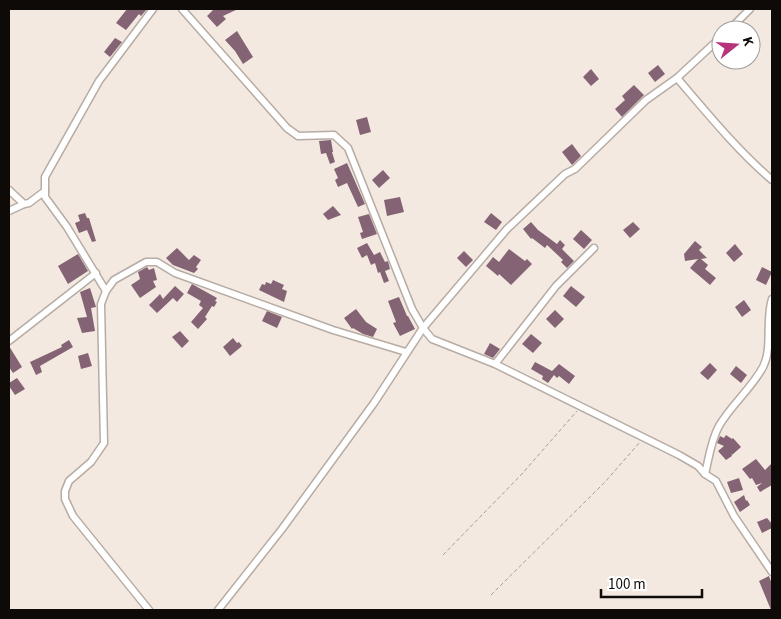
<svg xmlns="http://www.w3.org/2000/svg" width="781" height="619" font-family="'Source Sans 3',sans-serif">
<rect width="100%" height="100%" fill="#f4e9e1"/>
<!-- building -->
<g fill="#846374">
<path d="M127,9h20l-6,7 -2,-2 -13,16 -10,-7z"/>
<path d="M214,9h24l-15,7 3,3 -9,8 -10,-11z"/>
<path d="M237,31l16,26 -10,7 -8,-13 -10,-11z"/>
<path d="M115,38l7,4 -12,15 -6,-5z"/>
<path d="M658,65l7,9 -10,8 -7,-9z"/>
<path d="M591,69l8,10 -8,7 -8,-9z"/>
<path d="M634,85l10,10 -22,22 -7,-8 10,-9 -3,-4z"/>
<path d="M367,117l4,15 -11,3 -4,-15z"/>
<path d="M331,140l2,12h-1l3,10 -5,2 -4,-11 -5,1 -2,-13z"/>
<path d="M572,144l9,12 -9,9 -10,-13z"/>
<path d="M347,163l18,41 -7,3 -11,-24 -9,4 -3,-7 3,-2 -4,-9z"/>
<path d="M383,170l7,8 -11,10 -7,-8z"/>
<path d="M400,197l4,15 -17,4 -3,-16z"/>
<path d="M333,206l8,9 -13,5 -5,-6z"/>
<path d="M85,213l2,5h2l7,23 -4,1 -5,-12 -8,3 -4,-10 5,-2 -2,-6z"/>
<path d="M491,213l11,9 -6,8 -12,-8z"/>
<path d="M369,214l8,20 -15,5 -2,-6 3,-1 -5,-15z"/>
<path d="M531,222l7,8 19,14 3,-4 5,5 -3,4 12,12 -7,7 -6,-6 2,-2 -16,-15 -2,3 -13,-10 -1,1 -8,-10z"/>
<path d="M633,222l7,7 -10,9 -7,-8z"/>
<path d="M581,230l11,10 -8,9 -11,-10z"/>
<path d="M695,241l7,6 -3,3 8,8 -6,1 7,6 -3,4 11,9 -6,7 -20,-17 8,-9 -13,2 -1,-7z"/>
<path d="M367,243l7,12 6,-3 5,10 3,-1 2,8 -5,2 4,10 -5,2 -4,-11 -2,1 -3,-10 -4,2 -4,-10 -5,3 -5,-10z"/>
<path d="M735,244l8,10 -9,8 -8,-9z"/>
<path d="M177,248l12,12 5,-5 7,5 -5,7 2,2 -4,4 -21,-8 -7,-7z"/>
<path d="M509,249l16,12 2,-2 5,5 -21,21 -12,-11 -1,2 -12,-10 7,-9 6,5z"/>
<path d="M464,251l9,9 -7,7 -9,-9z"/>
<path d="M78,254l10,17 -20,13 -10,-18z"/>
<path d="M147,267l2,3 5,-2 3,12 -4,1 3,6 -16,11 -9,-13 9,-6 -2,-7z"/>
<path d="M762,267l10,5 -6,13 -10,-5z"/>
<path d="M273,280l11,5 -2,4 5,2 -3,11 -25,-12 3,-6 3,1 1,-3 5,2z"/>
<path d="M192,284l25,14 -2,3 2,1 -3,5 -2,-1 -7,11 2,2 -9,10 -7,-7 12,-14 -4,-3 2,-4 -14,-8z"/>
<path d="M175,286l9,8 -7,8 -4,-4 -16,15 -8,-8 11,-11 3,5z"/>
<path d="M571,286l14,11 -9,10 -13,-11z"/>
<path d="M90,288l6,19 -5,1 4,23 -13,2 -5,-15 10,-1 -7,-25z"/>
<path d="M399,297l8,19h1l7,13 -15,7 -7,-13 3,-1 -8,-21z"/>
<path d="M744,300l7,10 -9,7 -7,-10z"/>
<path d="M356,309l10,13 11,7 -4,8 -10,-3 -10,-6 -1,1 -8,-11z"/>
<path d="M555,310l9,9 -9,9 -9,-9z"/>
<path d="M267,311l15,6 -5,11 -15,-7z"/>
<path d="M180,331l9,10 -7,7 -10,-11z"/>
<path d="M531,334l11,9 -9,10 -11,-9z"/>
<path d="M233,338l4,5 2,-1 3,4 -12,10 -7,-9z"/>
<path d="M69,340l4,7 -33,19 2,6 -6,3 -6,-13 32,-15 -1,-2z"/>
<path d="M490,343l10,6 -7,9 -9,-4z"/>
<path d="M9,346l13,21 -9,6 -4,-6z"/>
<path d="M88,353l4,13 -11,3 -3,-13z"/>
<path d="M535,362l17,9 7,-7 16,12 -6,8 -10,-8 -2,2 -3,-3 -6,8 -6,-4 1,-3 -12,-7z"/>
<path d="M710,363l7,7 -9,10 -8,-7z"/>
<path d="M736,366l11,9 -6,8 -11,-9z"/>
<path d="M17,378l8,11 -10,6 -6,-9v-3z"/>
<path d="M726,435l6,4 1,-1 8,9 -9,8 -1,-2 1,3 -6,4 -8,-9 6,-5 -7,-3 3,-7 4,2z"/>
<path d="M756,459l9,11 7,-7v22l-12,7 -3,-5 5,-4 -6,2 -4,-7 -2,1 -8,-10z"/>
<path d="M739,478l4,12 -12,3 -4,-11z"/>
<path d="M744,495l2,6 1,-1 3,5 -10,7 -6,-10z"/>
<path d="M767,518l5,6v4l-10,5 -5,-11z"/>
<path d="M769,576l3,8v26h-1l-12,-29z"/>
</g>
<g fill="none" stroke-linecap="round" stroke-linejoin="round">
<!-- minor casing -->
<g stroke="#b6aca4" stroke-width="9">
<g id="minor">
<path d="M182,9l105,119 11,8 36,-1 14,13 64,161 11,19 9,11 63,25 184,91 19,11 7,8 11,7 18,35 38,56"/>
<path d="M729,30l21,-21"/>
<path d="M677,78c30,35 60,72 95,102"/>
<path d="M9,190l15,14 5,-1 16,-12"/>
<path d="M9,211l15,-7"/>
<path d="M106,291l-39,-64 -22,-30v-20l54,-96 54,-72"/>
<path d="M9,341l87,-68"/>
<path d="M495,364l61,-78 38,-38"/>
<path d="M705,474c4,-16 6,-34 14,-48 12,-21 33,-38 44,-59 10,-20 2,-46 9,-68"/>
<path d="M149,610l-76,-94 -8,-17v-8l4,-10 22,-19 13,-19 -3,-139 5,-13 8,-11 32,-18h11l18,11 158,57 73,22"/>
<path d="M218,610l64,-81 92,-126 49,-75 84,-99 58,-55 10,-5 71,-69 31,-22 44,-41"/>
</g>
</g>
<!-- path -->
<g stroke="#a79e98" stroke-width="1" stroke-dasharray="4 2.5" stroke-linecap="butt">
<path d="M443,555l78,-80 56,-64"/>
<path d="M491,595l114,-113 35,-40"/>
</g>
<!-- minor -->
<use href="#minor" stroke="#fff" stroke-width="6"/>
</g>
<!-- border -->
<rect width="781" height="619" fill="none" stroke="#0e0a08" stroke-width="20"/>
<!-- north arrow -->
<g transform="translate(736 45) rotate(73)"><circle r="24" fill="#ffffff" stroke="#9f9d9c"/>
<path d="M0-4L9 19L0 12L-9 19Z" fill="#b7347a"/>
<text y="-8" font-size="14" font-weight="bold" text-anchor="middle" fill="#0e0a08">K</text>
</g>
<!-- scale -->
<path d="M601 589v8h101v-8" fill="none" stroke="#0e0a08" stroke-width="2.5"/>
<text x="608" y="589" font-size="15" fill="#0e0a08" stroke="#ffffff" stroke-width="4" paint-order="stroke">100 m</text>
</svg>
